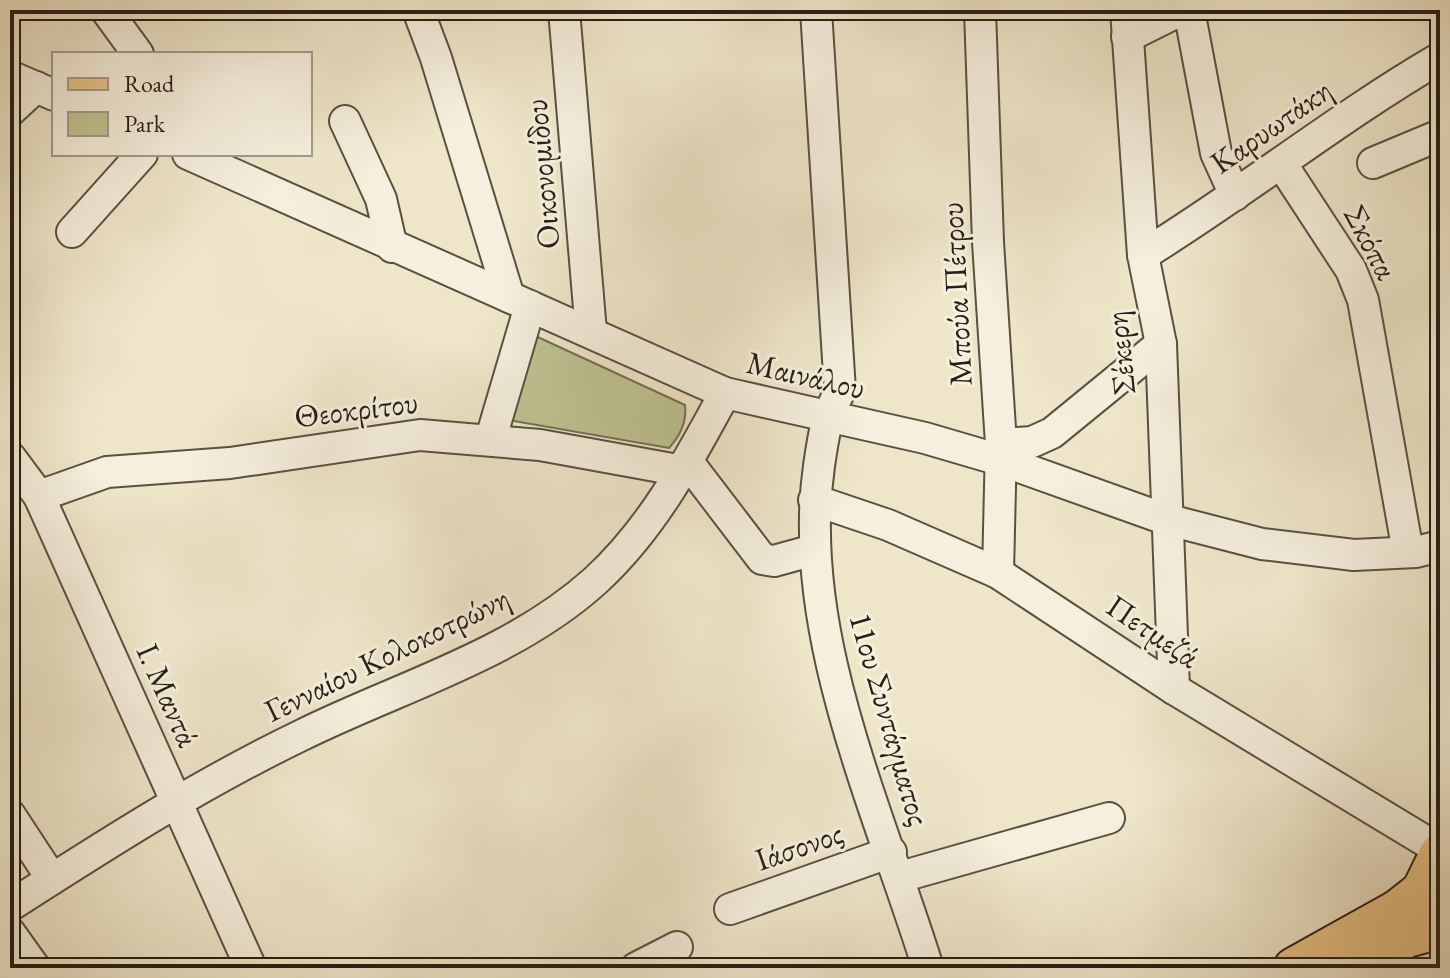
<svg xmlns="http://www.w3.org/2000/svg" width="1450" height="978" font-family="'EB Garamond',serif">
<rect width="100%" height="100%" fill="#efe6ca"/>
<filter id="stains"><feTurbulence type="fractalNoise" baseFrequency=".0025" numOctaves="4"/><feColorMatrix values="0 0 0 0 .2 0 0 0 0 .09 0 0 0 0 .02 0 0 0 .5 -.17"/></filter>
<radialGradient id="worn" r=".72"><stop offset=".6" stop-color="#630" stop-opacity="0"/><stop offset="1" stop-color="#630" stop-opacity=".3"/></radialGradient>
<!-- green -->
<path fill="#bfc393" stroke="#737054" stroke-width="2" d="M529,333l156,72c2,16 -5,31 -16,43l-167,-29z"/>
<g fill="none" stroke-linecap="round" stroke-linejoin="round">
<!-- minor casing -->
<g stroke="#595042" stroke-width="34">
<g id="minor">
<path d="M106,10l32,44"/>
<path d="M418,10l18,48 73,239"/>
<path d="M564,10l27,322"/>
<path d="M816,10l24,381c-14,25 -17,47 -21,75 -24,167 60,344 109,502"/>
<path d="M980,10l8,232 13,202 -3,129"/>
<path d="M1126,10l17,245 18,89 13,345"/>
<path d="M1189,10l27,143 19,42"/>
<path d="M1127,37l54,-27"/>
<path d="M10,76l44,19"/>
<path d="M10,111l26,-24"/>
<path d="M345,121l36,78 11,48"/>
<path d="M188,154l537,239 200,45 75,22 165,59 97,25 92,11 62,-3 24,-6"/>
<path d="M1281,163l70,107 12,30 45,252"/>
<path d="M1373,163l67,-28"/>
<path d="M72,232l70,-78"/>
<path d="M1143,255c101,-62 194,-137 297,-197"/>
<path d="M491,438l39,-132"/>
<path d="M1001,444l31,-2 20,-9 109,-89"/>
<path d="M10,457l29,39 212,472"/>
<path d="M688,462l74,97 12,2 40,-11"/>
<path d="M39,496l68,-24 123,-9 190,-28 120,10 143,26"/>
<path d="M814,500l74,25 110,48 176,116 266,161"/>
<path d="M10,815l42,64"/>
<path d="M900,877l209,-59"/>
<path d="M10,906c95,-61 190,-122 292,-171 97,-48 211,-80 293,-154 58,-53 93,-120 130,-188"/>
<path d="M730,909l161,-57"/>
<path d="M10,933l25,35"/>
<path d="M636,968l41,-21"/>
</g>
</g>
<!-- major casing -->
<g stroke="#271e15" stroke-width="44">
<g id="major">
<path d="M1398,910l24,-19 18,-37"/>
<path d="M1372,956l35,-19 33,-9"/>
<path d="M1294,968l104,-58 42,-12"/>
</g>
</g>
<!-- minor -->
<use href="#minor" stroke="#f5efdd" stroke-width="30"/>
<!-- major -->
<use href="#major" stroke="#e8c385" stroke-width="40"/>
</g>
<g text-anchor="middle" stroke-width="6" stroke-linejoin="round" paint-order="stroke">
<!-- street labels -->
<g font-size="32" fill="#271e15" stroke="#f5efdd">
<text transform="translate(1271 126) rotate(-35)" y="11">Καρυωτάκη</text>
<text transform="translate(542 174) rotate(-95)" y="11">Οικονομίδου</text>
<text transform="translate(1371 242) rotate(62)" y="11">Σκόπα</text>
<text transform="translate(956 294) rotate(-93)" y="11">Μπούα Πέτρου</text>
<text transform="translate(1120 353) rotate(-96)" y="11">Σέκερη</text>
<text transform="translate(806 375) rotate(13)" y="11">Μαινάλου</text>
<text transform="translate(356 409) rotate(-7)" y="11">Θεοκρίτου</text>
<text transform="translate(1153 631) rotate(34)" y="11">Πετμεζά</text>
<text transform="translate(387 654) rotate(-26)" y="11">Γενναίου Κολοκοτρώνη</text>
<text transform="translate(168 695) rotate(66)" y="11">Ι. Μαντά</text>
<text transform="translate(890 719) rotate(74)" y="11">11ου Συντάγματος</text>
<text transform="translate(799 846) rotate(-19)" y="11">Ιάσονος</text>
</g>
</g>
<!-- margin -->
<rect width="1450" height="978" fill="none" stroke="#efe6ca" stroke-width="40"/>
<rect x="12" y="12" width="1426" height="954" fill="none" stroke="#271e15" stroke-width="4"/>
<rect x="20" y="20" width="1410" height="938" fill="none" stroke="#271e15" stroke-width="2"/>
<!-- legend -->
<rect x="52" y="52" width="260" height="104" fill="#f5efdd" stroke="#a39b8d" stroke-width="2"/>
<rect x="68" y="78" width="40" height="12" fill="#e8c385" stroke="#a39b8d" stroke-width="2"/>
<text x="124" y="92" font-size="24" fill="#271e15">Road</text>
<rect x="68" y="112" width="40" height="24" fill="#bfc393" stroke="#a39b8d" stroke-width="2"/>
<text x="124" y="132" font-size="24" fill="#271e15">Park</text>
<rect width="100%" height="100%" filter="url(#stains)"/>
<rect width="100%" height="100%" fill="url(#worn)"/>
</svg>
